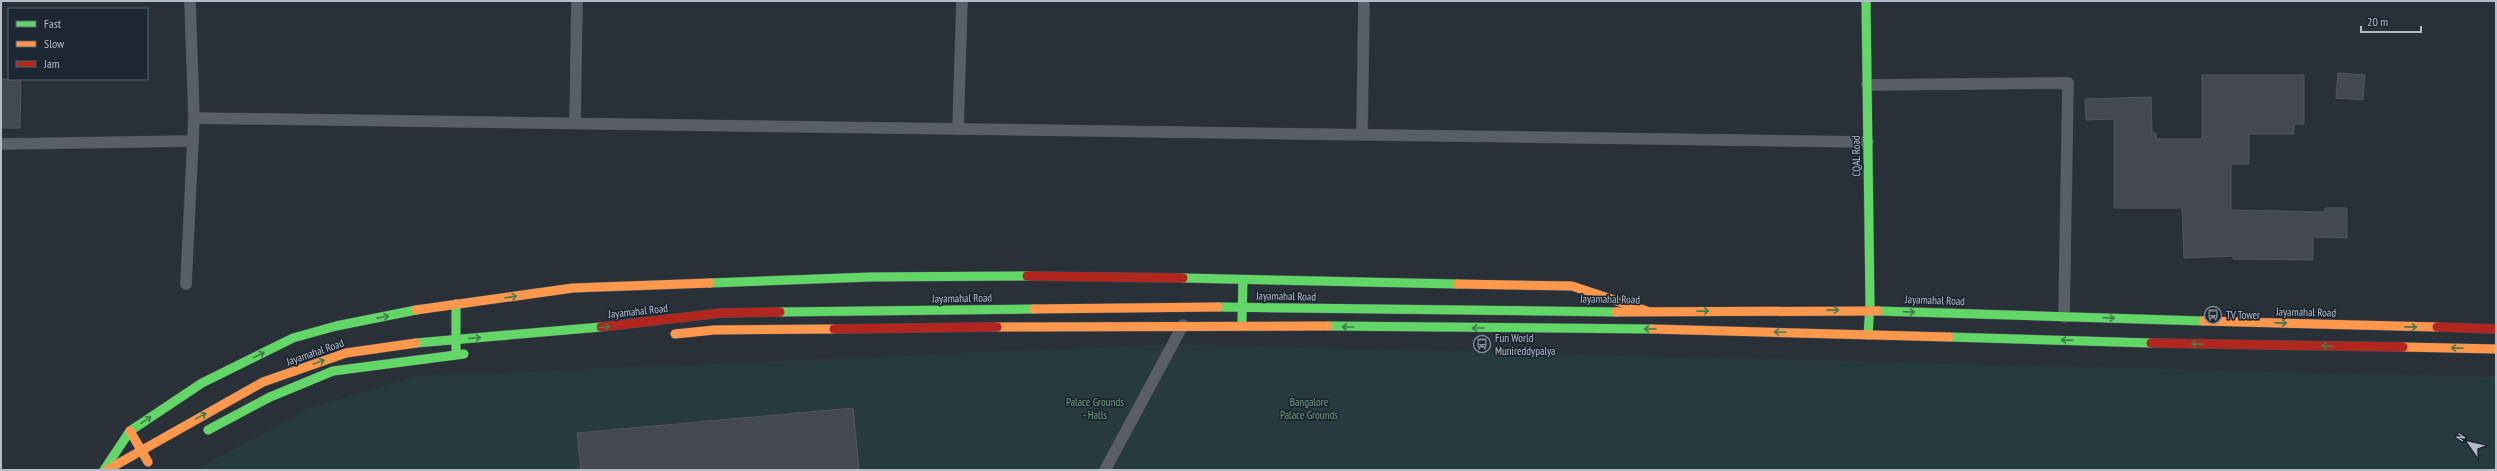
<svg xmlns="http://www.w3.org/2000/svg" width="2497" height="471" font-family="'PT Sans Narrow',sans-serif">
<rect width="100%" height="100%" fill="#2a3038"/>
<!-- green -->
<path fill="#273a3e" d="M1173,344l1323,33v93h-2301l115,-62 107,-32z"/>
<!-- building -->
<g fill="#444950" stroke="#52575f">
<path d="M2338,73l27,2 -2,25 -27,-2z"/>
<path d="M2202,75h102v49h-10v10h-45v30h-18v46l94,2v-4h22v30l-34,-1v23l-80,-1v-3l-49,2 -2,-50h-68v-89l-28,1 -1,-21 66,-2 1,36h4v6h46z"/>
<path d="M1,79h20l-1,49h-19z"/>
<path d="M853,408l6,62h-278l-4,-37z"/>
</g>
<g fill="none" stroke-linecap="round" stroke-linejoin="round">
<!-- lane casing -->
<g stroke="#484c53" stroke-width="12">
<g id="lane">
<path d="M190,1l4,117 1674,24"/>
<path d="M1867,85l201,-2 -4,234"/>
<path d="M575,123l2,-122"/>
<path d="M958,129l4,-128"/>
<path d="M1362,135l2,-134"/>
<path d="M1,144l192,-3"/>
<path d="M186,284l8,-166"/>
<path d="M1105,470l78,-145"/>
</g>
</g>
<!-- fast casing -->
<g stroke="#484c53" stroke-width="10">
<g id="fast">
<path d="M1866,1l4,304 -2,30"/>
<path d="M1183,278l274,6"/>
<path d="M710,283l160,-6 157,-1"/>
<path d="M456,304v49"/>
<path d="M1218,307l398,5"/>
<path d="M1878,311l325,10"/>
<path d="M780,312l254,-3"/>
<path d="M1242,321l1,-41"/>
<path d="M1328,326l324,3"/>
<path d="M1949,337l202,6"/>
<path d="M416,343l185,-16"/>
<path d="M208,430l62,-33 63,-26 131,-17"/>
<path d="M104,470l26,-39 72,-48 91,-45 43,-12 80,-16"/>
</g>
</g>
<!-- slow casing -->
<g stroke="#484c53" stroke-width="10">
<g id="slow">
<path d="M1457,284l115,2 75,25"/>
<path d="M1034,309l184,-2"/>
<path d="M416,310l157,-22 137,-5"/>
<path d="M1616,312l262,-1"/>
<path d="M2203,321l234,6"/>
<path d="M997,327l331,-1"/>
<path d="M1652,329l297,8"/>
<path d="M675,334l39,-4 120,-1"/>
<path d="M2403,347l93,2"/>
<path d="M130,431l18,31"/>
<path d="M107,470l156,-88 83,-29 70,-10"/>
</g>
</g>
<!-- jam casing -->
<g stroke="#484c53" stroke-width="10">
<g id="jam">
<path d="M1027,276l156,2"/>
<path d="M601,327l120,-14 59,-1"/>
<path d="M2437,327l59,2"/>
<path d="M834,329l163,-2"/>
<path d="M2151,343l252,4"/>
</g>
</g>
<!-- lane -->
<use href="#lane" stroke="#5a5e66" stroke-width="11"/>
<!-- fast -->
<use href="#fast" stroke="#63d668" stroke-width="9"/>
<!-- slow -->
<use href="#slow" stroke="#ff974d" stroke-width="9"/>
<!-- jam -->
<use href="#jam" stroke="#b3261e" stroke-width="9"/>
</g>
<!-- one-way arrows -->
<defs><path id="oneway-shaft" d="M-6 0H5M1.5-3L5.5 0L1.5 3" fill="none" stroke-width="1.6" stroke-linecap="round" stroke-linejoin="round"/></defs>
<g stroke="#407e4e">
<use href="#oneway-shaft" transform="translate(511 297) rotate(-8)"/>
<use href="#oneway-shaft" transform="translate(1833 310) rotate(1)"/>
<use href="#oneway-shaft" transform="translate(1703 311) rotate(-1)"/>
<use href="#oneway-shaft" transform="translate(1909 312) rotate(2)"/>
<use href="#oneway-shaft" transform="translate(383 317) rotate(-11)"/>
<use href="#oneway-shaft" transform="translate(2109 318) rotate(2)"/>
<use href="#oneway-shaft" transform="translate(2281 323) rotate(1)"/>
<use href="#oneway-shaft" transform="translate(604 327) rotate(-6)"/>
<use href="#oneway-shaft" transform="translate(1348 327) rotate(-180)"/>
<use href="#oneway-shaft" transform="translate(2411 327) rotate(1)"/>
<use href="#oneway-shaft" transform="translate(1478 328) rotate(-180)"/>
<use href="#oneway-shaft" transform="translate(1650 329) rotate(-180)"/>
<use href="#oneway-shaft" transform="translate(1780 332) rotate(-178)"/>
<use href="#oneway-shaft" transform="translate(475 338) rotate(-4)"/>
<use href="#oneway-shaft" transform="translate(2067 340) rotate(-178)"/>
<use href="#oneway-shaft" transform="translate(2197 344) rotate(-179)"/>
<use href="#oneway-shaft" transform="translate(2327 346) rotate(-179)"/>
<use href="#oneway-shaft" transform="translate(2457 348) rotate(-179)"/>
<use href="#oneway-shaft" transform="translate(259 355) rotate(-26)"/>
<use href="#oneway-shaft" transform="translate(319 362) rotate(-20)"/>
<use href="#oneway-shaft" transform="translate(201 416) rotate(-29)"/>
<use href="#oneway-shaft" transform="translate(146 420) rotate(-34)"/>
</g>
<!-- icons -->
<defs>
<g id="bus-ring" transform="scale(0.9)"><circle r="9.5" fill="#1d2633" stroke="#848b96" stroke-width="1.5"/><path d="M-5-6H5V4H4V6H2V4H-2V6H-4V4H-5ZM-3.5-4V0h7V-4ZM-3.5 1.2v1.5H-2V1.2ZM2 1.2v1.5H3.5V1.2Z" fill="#848b96"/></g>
</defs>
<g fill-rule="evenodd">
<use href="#bus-ring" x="2213" y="315"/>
<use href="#bus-ring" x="1482" y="344"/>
</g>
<g text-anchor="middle" stroke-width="3.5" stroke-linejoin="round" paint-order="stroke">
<!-- street labels -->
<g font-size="11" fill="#b4bcc9" stroke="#1d2633">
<text transform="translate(1856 156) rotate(-91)" y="4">CQAL Road</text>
<text transform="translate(1286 296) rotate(1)" y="4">Jayamahal Road</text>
<text transform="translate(962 298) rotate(-1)" y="4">Jayamahal Road</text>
<text transform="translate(1610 299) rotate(1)" y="4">Jayamahal Road</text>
<text transform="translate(1935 300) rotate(2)" y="4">Jayamahal Road</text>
<text transform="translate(638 311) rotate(-6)" y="4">Jayamahal Road</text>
<text transform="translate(2306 312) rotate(1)" y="4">Jayamahal Road</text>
<text transform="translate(315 352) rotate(-19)" y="4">Jayamahal Road</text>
</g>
<!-- poi labels -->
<g font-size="11" fill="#b4bcc9" stroke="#1d2633" text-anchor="start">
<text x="2226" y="319">TV Tower</text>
<text x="1495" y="342">Fun World<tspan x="1495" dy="13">Munireddypalya</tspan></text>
</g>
<!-- park labels -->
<g font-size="11" fill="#6b9a76" stroke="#1d2633">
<text x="1095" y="406">Palace Grounds<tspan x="1095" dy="13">- Halls</tspan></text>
<text x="1309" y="406">Bangalore<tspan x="1309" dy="13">Palace Grounds</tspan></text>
</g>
</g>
<!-- border -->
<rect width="2497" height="471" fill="none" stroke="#b4bcc9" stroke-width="4"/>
<!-- legend -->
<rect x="8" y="8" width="140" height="72" fill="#1d2633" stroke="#59626f"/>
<rect x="16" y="21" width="20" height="6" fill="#63d668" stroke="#59626f"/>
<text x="44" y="28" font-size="12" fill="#b4bcc9">Fast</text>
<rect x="16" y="41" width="20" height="6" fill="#ff974d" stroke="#59626f"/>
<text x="44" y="48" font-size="12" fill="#b4bcc9">Slow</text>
<rect x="16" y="61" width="20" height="6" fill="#b3261e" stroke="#59626f"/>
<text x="44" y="68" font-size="12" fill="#b4bcc9">Jam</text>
<!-- north arrow -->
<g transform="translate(2469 443) rotate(304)" stroke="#1d2633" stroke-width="3" paint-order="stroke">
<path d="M0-3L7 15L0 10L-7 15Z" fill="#b4bcc9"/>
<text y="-6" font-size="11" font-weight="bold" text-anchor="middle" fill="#b4bcc9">N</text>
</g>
<!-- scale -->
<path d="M2361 26v6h60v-6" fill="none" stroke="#b4bcc9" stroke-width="2"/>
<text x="2367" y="26" font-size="12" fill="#b4bcc9" stroke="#1d2633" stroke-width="3" paint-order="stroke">20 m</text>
</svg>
